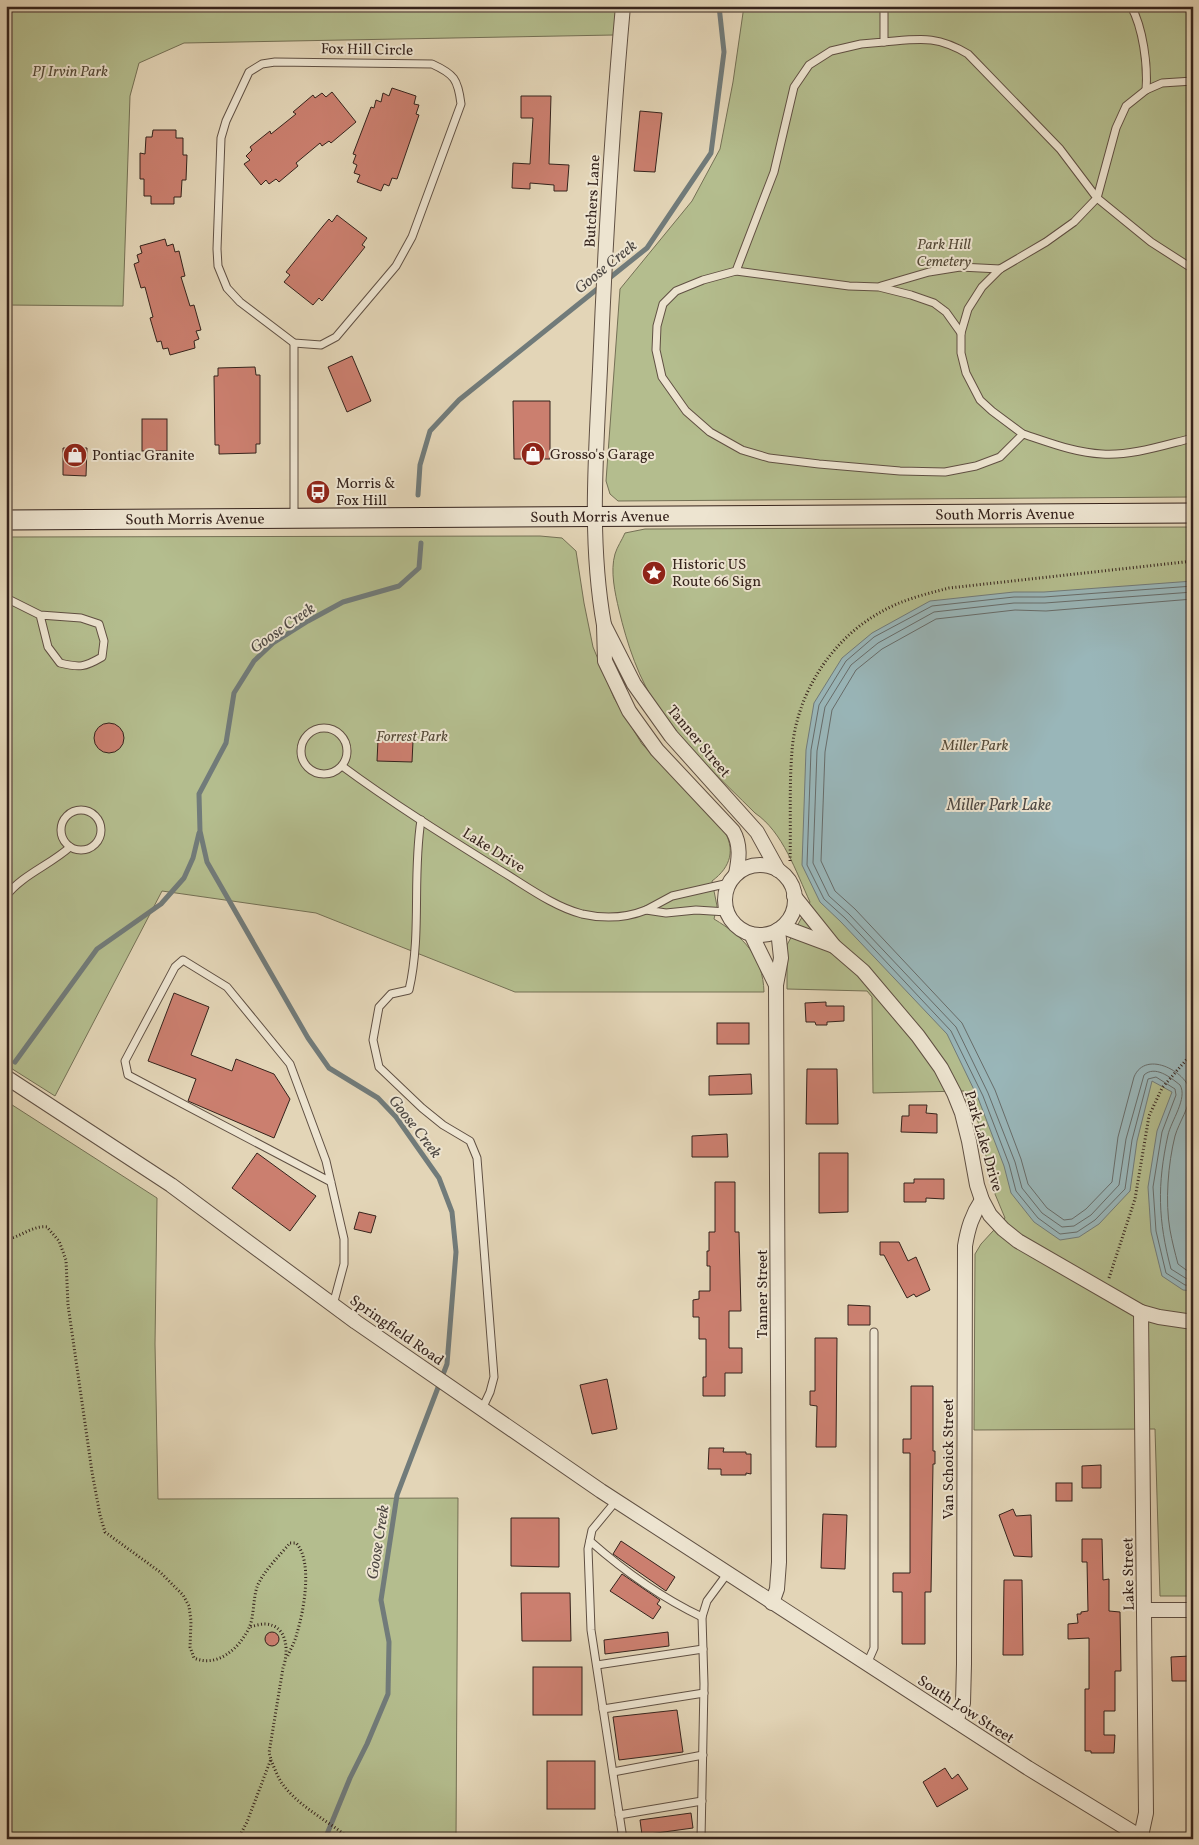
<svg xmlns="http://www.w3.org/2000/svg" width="1199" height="1845" font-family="Vollkorn,serif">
<rect width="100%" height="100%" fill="#e3d5b7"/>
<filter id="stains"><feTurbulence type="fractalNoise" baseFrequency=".004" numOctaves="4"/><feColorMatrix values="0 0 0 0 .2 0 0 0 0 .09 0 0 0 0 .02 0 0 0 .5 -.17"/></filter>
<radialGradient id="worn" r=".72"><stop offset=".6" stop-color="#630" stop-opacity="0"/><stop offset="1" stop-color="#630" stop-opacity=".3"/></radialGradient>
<!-- green -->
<g fill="#b4bd8e" stroke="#747055">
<path d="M6,6h610l-2,29 -430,8 -45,20 -9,33 -7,210 -117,-1z"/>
<path d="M744,6h449v491l-575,4 -8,-7 -4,-13 14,-192 72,-88 28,-52 13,-67z"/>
<path d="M1193,527v1069h-33l-5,-167 -181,1 1,-176 6,-10 24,-26 -10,-24 -17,-72 -14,-31 -91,2 -1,-96 -5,-6 -80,-2v-44l23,-43c-14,-30 -27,-70 -55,-89 -33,-33 -69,-65 -96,-104 -20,-29 -32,-65 -40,-99 -4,-17 -9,-39 -4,-56 2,-7 7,-14 10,-21l20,-4z"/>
<path d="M540,536l22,2 14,13 8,52 9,44 21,51 28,46 81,85c13,20 8,38 -11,52l5,25 -3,13c30,18 49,38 50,73h-249l-199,-79 -154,-22 -107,205 -49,-31v-528z"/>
<path d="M6,1101l151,97 -2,146 3,155 300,-1 -2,341h-450z"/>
</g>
<!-- water -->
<path fill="#99b6b9" stroke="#717b7a" d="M1193,581v710l-10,-1 -21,-14 -11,-44 -3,-45 9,-56 15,-39 -20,-11 -15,60 -7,50 -31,33 -20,13 -19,3 -26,-18 -23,-29 -7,-27 -26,-68 -31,-64 -106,-112 -21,-20 -18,-37 4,-115 8,-47 28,-45 30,-25 58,-32 84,-9h30z"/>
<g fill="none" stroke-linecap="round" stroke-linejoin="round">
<!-- shore -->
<g stroke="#676c6a" stroke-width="1">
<path d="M1193,586l-149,11h-30l-82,9 -58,31 -28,24 -27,44 -8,45 -4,115 17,34 21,19 106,113 32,65 26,68 7,27 22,27 22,16 17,-2 18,-12 30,-31 7,-49 16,-61 8,-2 19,12 1,6 -14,37 -9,55 3,44 10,42 19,12 8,1"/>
<path d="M1193,592l-148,11h-31l-80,9 -56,31 -27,22 -26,42 -8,44 -4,112 16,33 20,18 107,113 32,66 27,69 7,26 20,25 20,14 12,-1 17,-11 28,-30 7,-46 18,-64c11,-10 26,2 36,10 8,13 -9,36 -12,50 -11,50 -10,85 3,134l16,10 6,1"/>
<path d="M1193,599l-147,12 -31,-1 -79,9 -54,30 -26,21 -24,40 -7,42 -4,109 14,30 20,18 107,114 33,67 26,69 7,25 19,24 17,12 8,-1 14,-10 26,-27 6,-45 16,-60c12,-29 56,-3 56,16 0,14 -11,29 -15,43 -7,28 -10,66 -5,94 2,11 5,23 8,34l11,8h4"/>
</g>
<!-- stream -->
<g stroke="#717b7a" stroke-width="5">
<path d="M607,280l40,-32 64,-95 13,-101 -5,-46"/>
<path d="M418,495l2,-30 10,-34 29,-31 142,-114"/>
<path d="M15,1062l82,-113 64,-45 23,-26 9,-20 6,-25"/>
<path d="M325,1839l25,-61 17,-34 21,-50 1,-52 -8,-42 16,-105 50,-131 9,-112 -4,-40 -13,-34 -43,-61 -18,-19 -49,-30 -21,-30 -101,-176 -7,-31 -1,-37 27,-51 8,-50 20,-32 19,-18 35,-22 35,-19 56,-16 20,-18 2,-25"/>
</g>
</g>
<!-- building -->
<g fill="#cb7f6f" stroke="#35231c">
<path d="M392,88l24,8 -2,8 5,1 -3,9 3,1 -22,64 -5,-1 -3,8 -5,-2 -3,7 -24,-9 3,-7 -6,-2 3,-8 -4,-2 3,-8 -3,-1 18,-47 3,1 2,-8 5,2 2,-9 6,3z"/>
<path d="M332,92l24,30 -25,21 -2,-2 -7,5 -2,-3 -24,20 2,3 -19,16 -3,-3 -7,5 -3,-4 -5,5 -17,-21 6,-4 -4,-4 6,-6 -2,-3 20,-16 1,3 25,-20 -3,-2 20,-17 2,3 7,-5 4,4z"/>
<path d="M521,96h30l-2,68 20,1 -2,26h-13v-6l-24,-2v6l-18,-1 1,-25 17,1 3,-46h-12z"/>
<path d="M640,111l22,2 -7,59 -21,-1z"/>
<path d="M153,130h23v8h7v17h4l-1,25h-4l-1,17h-7v7h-23v-8h-7v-17h-4v-26l5,1 1,-17h6z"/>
<path d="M337,215l30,23 -5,7 3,2 -43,54 -3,-3 -6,7 -29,-23 6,-7 -4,-3 37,-46 6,-7 3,3z"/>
<path d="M165,239l2,7 6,-2 2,8 4,-1 6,25 -4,1 9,29 4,-1 7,25 -5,1 3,8 -5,2 1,7 -25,7 -2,-7 -5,1 -2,-8 -4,1 -7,-24 3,-1 -8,-30 -4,1 -7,-24 5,-2 -2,-7 5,-2 -2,-7z"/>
<path d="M352,356l19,45 -24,11 -19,-45z"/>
<path d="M255,367l1,8h4v69h-4v9l-37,1v-9h-4l-1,-69h4v-8z"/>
<path d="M513,401h37v58h-36z"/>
<rect x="142" y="419" width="25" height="32"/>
<path d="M63,448h24l-1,28 -23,-1z"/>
<circle cx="109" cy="738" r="15"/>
<path d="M378,740l35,1 -1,21 -35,-1z"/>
<path d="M174,993l35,14 -18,48 41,16 4,-12 38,15 16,25 -16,39 -86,-37 8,-22 -48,-18z"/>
<path d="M826,1002v4h18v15l-17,1v3h-11l-1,-3h-9l-1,-19z"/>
<rect x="717" y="1023" width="32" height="21"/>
<path d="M807,1069h30l1,55h-32z"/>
<path d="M751,1074l1,20 -43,1v-19z"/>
<path d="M909,1105h18l-1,8 11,1v19l-36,-1 1,-16h7z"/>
<path d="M727,1134l1,23h-36v-21z"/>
<path d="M257,1153l59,43 -26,35 -58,-43z"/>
<path d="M819,1153h29v59l-29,1z"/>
<path d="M914,1179h30v20l-18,-1v4h-22v-19h10z"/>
<path d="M715,1182h20v50h4l2,79h-12v37h13v25h-17v23h-22v-19h3v-38h-7v-22h-6v-17l6,-1v-8h11v-25h-3v-15h2v-19h6z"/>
<path d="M359,1212l17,4 -5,17 -17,-4z"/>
<path d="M880,1242h19l9,19 8,-4 14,33 -14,7 -2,-3 -7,4 -23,-43h-4z"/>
<path d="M848,1305l22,1v19h-22z"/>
<path d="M815,1338h22l-1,109h-20l1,-41 -7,-1v-14h5z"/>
<path d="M607,1379l10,50 -25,5 -12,-49z"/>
<path d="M911,1386h22v65h2v13h-2l-2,128h-6v52h-23v-52h-9v-19h17v-120h-7v-14h8z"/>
<path d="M709,1448h15l-1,4h23v2h5v20l-5,-1v2h-25v-6h-13z"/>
<path d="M1101,1465v23h-19v-22z"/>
<rect x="1056" y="1483" width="16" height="18"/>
<path d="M1013,1509l3,7 15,-1 1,42 -18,-1 -15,-41z"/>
<path d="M823,1514l24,1 -2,54 -24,-1z"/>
<path d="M511,1518h48v49l-48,-1z"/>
<path d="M1082,1539h20l1,41 6,-1v32l11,1 1,59h-6v40h-11v24h11l-1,18h-23v-2h-6v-62h4v-51l-21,1v-15l10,-1 -1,-9h4v-2l7,-1 -1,-49h-5z"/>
<path d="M621,1541l54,36 -9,14 -53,-37z"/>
<path d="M622,1574l38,26 -3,4 4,3 -8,12 -43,-28z"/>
<path d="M1004,1580h18l1,75h-20z"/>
<path d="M521,1593h49l1,48h-49z"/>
<circle cx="272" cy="1639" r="7"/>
<path d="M668,1632l1,14 -64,8 -1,-14z"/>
<path d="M1190,1656l1,3h2v22h-21l-1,-24z"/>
<rect x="533" y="1667" width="49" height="48"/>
<path d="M677,1710l6,42 -64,8 -6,-43z"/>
<rect x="547" y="1761" width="48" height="48"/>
<path d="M945,1768l7,11 6,-5 10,15 -31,18 -14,-25z"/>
<path d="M691,1813l2,15 -51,7 -2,-15z"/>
</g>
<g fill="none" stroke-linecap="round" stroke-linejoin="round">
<!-- service casing -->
<g stroke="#605043" stroke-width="9">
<g id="service">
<path d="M884,6v36l-23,2 -30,7 -22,14 -15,22 -20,85 -38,99 -33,9 -27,11 -13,13 -6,22 -1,24 6,27 24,34 24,21 32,18 27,8 50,6 81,7 45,1 31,-6 24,-9 23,-23c25,8 52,19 79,20 30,2 62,-9 91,-16"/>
<path d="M1131,6c12,22 17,59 15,84"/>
<path d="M884,42c36,-3 52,-7 84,12l92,95 37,49 -23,24 -28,20 -46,27 -18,18 -14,22 -7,24v20l5,20 14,27 12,11 31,23"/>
<path d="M275,62l157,2c22,10 26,15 29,40l-49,133 -16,29 -60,71 -15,8 -27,-2 -54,-41 -13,-14 -9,-22 -1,-17 4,-111 5,-17 23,-49 13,-8z"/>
<path d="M1193,81l-31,2 -16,7 -20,16 -10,22 -19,70 54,44 42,27"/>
<path d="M736,271l113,15 30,1 32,8 23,8 12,9 15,21"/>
<path d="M881,286l48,-14 31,-5 40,2"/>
<path d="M294,343v175"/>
<path d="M6,598l34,17 41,3 18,6 5,17 -2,16c-17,10 -22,11 -42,6l-12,-16 -8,-32"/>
<circle cx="324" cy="751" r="23"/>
<path d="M342,766c50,37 103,70 156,103 27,16 54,37 84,45 22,5 44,4 64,-4"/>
<circle cx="81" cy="830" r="20"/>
<path d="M421,820c-9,57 1,114 -12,170l-18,4 -12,13 -6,33 6,27 43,41 21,17 27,16 7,17 17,219 -4,15 -8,17"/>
<path d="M6,896c16,-21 44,-31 64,-49"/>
<path d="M727,912l-31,-2 -30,3 -20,-3 26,-14 57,-13"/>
<path d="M331,1182l-203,-107 -3,-14 50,-94 8,-7 44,27 63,77 36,97 18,78v25l-11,41"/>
<path d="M616,1501l-24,29 -4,19 3,81 32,209"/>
<path d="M590,1541c34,30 70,56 112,76"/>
<path d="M867,1664l7,-16v-316"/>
<path d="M597,1665l106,-16"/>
<path d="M603,1709l101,-16"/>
<path d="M613,1772l90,-17"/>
<path d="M619,1815l83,-14"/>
<path d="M701,1839l3,-155 -2,-67 5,-16 20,-27"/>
</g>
</g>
<!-- minor casing -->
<g stroke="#605043" stroke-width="16">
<g id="minor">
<path d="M604,625c-15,-84 -8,-171 -4,-256 5,-121 12,-242 23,-363"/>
<circle cx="760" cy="900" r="35"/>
<path d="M736,874c3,-15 5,-29 -3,-43l-76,-81 -28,-39 -24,-50 -1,-36 30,59 37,52 86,96 21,38"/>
<path d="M794,896l40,50 29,25 55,65 23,32 13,25 8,20 7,28 8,44 5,15 8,15 13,14 15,12 123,71 18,5 34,5"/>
<path d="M783,927l51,19"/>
<path d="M751,934l25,51"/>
<path d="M6,1077l165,108 185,137 245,169 427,277 116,71"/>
<path d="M772,1603l5,-14 2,-27 -3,-577 5,-27 -3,-28"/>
<path d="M1144,1610h49"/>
<path d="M956,1721l7,-18 1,-39 1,-418c3,-18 7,-31 17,-46"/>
<path d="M1141,1836l5,-23 -5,-501"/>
</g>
</g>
<!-- secondary casing -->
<g stroke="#35231c" stroke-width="21">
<g id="secondary">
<path id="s1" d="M6,520l1187,-7"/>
</g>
</g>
<!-- path -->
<g stroke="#35231c" stroke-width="3" stroke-dasharray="1 2.5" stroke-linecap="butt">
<path d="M790,861c1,-37 -1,-74 2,-110 4,-56 39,-112 89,-139 20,-12 45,-18 68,-24l244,-27"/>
<path d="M6,1239c14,-1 26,-14 41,-12l12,14 7,19 2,45 24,167 8,43 5,17 55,40 23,23 6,11 2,15 -1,26 4,11c23,10 45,-9 55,-30 5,-10 4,-29 8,-41 5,-14 23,-32 33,-44h6c17,18 8,67 1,90 -2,9 -7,17 -10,25"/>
<path d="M1109,1278l26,-79 14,-83 13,-28 31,-36"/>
<path d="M271,1760c3,7 6,15 10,22 16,23 42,36 64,53v4"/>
<path d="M238,1839l9,-17 24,-63 -2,-6 14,-85c6,-16 5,-43 -18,-44 -5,0 -11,2 -16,3"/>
</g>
<!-- service -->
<use href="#service" stroke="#ede4d0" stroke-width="7"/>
<!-- minor -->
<use href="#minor" stroke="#ede4d0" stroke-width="14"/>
<!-- secondary -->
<use href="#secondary" stroke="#ede4d0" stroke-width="19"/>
</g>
<!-- icons -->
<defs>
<g id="shop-disc" transform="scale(1.25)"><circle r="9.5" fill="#8f2418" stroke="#ede4d0"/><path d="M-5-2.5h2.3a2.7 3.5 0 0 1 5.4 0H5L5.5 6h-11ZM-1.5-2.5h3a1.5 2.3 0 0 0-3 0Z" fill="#fff"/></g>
<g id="bus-disc" transform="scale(1.25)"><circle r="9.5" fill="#8f2418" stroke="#ede4d0"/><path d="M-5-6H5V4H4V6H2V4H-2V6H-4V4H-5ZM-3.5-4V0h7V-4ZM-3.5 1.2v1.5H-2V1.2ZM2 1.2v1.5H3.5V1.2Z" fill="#fff"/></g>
<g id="sight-disc" transform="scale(1.25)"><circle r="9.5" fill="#8f2418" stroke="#ede4d0"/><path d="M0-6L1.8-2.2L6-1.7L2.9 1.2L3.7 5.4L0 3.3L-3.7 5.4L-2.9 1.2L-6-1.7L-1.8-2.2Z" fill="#fff"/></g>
</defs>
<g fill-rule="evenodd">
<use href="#shop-disc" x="533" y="454"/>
<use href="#shop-disc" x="75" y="455"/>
<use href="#bus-disc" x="318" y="492"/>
<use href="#sight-disc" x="654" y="573"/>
</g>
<g text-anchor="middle" stroke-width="4" stroke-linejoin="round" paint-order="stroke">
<!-- street labels -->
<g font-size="15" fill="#35231c" stroke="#ede4d0">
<text transform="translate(367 49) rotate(1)" y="5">Fox Hill Circle</text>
<text transform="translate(592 201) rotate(-87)" y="5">Butchers Lane</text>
<text dy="5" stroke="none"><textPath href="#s1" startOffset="999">South Morris Avenue</textPath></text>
<text dy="5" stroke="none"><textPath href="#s1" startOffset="594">South Morris Avenue</textPath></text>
<text dy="5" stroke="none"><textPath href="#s1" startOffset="189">South Morris Avenue</textPath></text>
<text transform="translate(699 741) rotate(50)" y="5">Tanner Street</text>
<text transform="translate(494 850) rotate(32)" y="5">Lake Drive</text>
<text transform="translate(984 1141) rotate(74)" y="5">Park Lake Drive</text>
<text transform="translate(762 1294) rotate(-90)" y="5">Tanner Street</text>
<text transform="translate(397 1330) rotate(35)" y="5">Springfield Road</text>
<text transform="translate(948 1459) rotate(-90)" y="5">Van Schoick Street</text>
<text transform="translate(1128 1574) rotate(-91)" y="5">Lake Street</text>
<text transform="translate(966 1709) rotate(33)" y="5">South Low Street</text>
</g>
<!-- park labels -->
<g font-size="15" font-style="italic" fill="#554a38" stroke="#ede4d0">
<text x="70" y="76">PJ Irvin Park</text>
<text x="944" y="249">Park Hill<tspan x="944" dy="17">Cemetery</tspan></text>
<text x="412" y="741">Forrest Park</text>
<text x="975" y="750">Miller Park</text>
</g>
<!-- poi labels -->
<g font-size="15" fill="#35231c" stroke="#ede4d0" text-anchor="start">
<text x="550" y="459">Grosso's Garage</text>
<text x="92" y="460">Pontiac Granite</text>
<text x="336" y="488">Morris &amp;<tspan x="336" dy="17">Fox Hill</tspan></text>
<text x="672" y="569">Historic US<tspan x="672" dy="17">Route 66 Sign</tspan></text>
</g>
<!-- water labels -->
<g font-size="16" font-style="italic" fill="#4e4843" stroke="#ede4d0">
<text transform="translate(605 266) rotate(-39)" y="6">Goose Creek</text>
<text transform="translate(282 627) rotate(-35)" y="6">Goose Creek</text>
<text x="999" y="810">Miller Park Lake</text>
<text transform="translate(416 1126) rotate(52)" y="6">Goose Creek</text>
<text transform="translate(377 1542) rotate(-81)" y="6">Goose Creek</text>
</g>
</g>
<!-- margin -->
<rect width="1199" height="1845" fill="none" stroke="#e3d5b7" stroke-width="25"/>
<rect x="8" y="8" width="1184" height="1830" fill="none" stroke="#35231c" stroke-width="2.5"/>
<rect x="12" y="12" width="1174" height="1820" fill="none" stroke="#35231c"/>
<rect width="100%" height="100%" filter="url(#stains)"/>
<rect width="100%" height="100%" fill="url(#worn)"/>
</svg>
